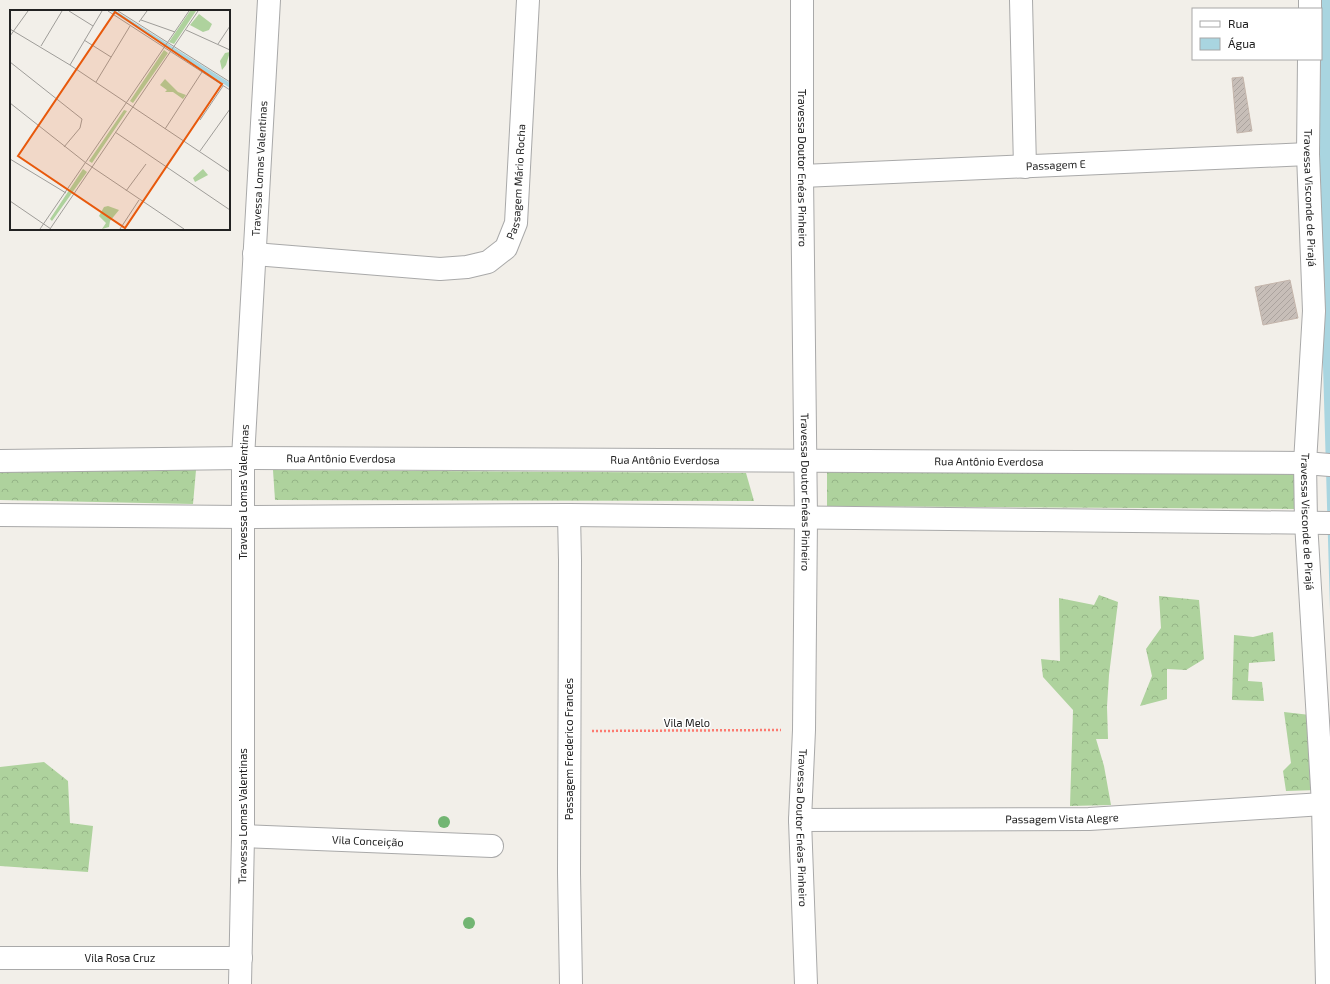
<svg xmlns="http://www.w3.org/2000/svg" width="1330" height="984" font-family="'Exo 2',sans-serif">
<defs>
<pattern id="forest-crowns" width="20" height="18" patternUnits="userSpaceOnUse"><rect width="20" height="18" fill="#aed29d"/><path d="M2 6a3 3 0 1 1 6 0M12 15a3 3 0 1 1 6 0" fill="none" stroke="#95b487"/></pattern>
<pattern id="building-hatch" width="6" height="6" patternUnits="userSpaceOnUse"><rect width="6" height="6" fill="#c7beb8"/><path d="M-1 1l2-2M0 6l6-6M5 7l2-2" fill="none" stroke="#aba39e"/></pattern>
</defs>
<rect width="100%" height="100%" fill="#f2efe9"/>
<!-- forest -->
<g fill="url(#forest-crowns)">
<path d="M0,470h196l-3,34 -193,-4z"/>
<path d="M273,470l473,3 8,28 -479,-1z"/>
<path d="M827,471h469v38l-469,-3z"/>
<path d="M1099,595l19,7 -9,73 -2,32 1,32h-12l8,27 7,39 -41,1 3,-96 -30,-33 -2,-18 19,2 -1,-63 35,7z"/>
<path d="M1159,596l40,4 5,59 -18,11 -19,-1v30l-27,7 12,-30 -6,-27 15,-21z"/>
<path d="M1273,632l2,29 -26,2 -1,18 14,1 2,19 -32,-1 2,-65 19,2z"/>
<path d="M1284,712l26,3 7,75 -31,1 -3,-20 8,-8z"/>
<path d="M44,762l24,19 2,42 23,3 -5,46 -88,-6v-99z"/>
</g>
<!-- water -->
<path fill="#a9d5e0" d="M1320,0h10v610l-13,-456 2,-95h2z"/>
<!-- building -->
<g fill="url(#building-hatch)" stroke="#c4b5ab">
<path d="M1243,77l9,54 -15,2 -5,-55z"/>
<path d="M1290,280l8,38 -35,7 -8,-38z"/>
</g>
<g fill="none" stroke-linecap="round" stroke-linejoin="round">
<!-- minor casing -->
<g stroke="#a9a9a9" stroke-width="24">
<g id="minor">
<path id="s1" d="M802,0v176l4,342 -2,212 -4,90 6,164"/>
<path d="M1021,0l4,167"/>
<path d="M1310,9v-9"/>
<path id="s2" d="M1309,59l-1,95 6,157 -9,152 1,59 17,282 4,180"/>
<path id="s3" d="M802,176l506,-22"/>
<path id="s4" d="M254,254l186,15 27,-2 21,-5 18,-14 10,-25 12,-223"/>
<path id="s5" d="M0,461l243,-3 1062,5 25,2"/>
<path d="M0,515l243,2 326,-2 761,8"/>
<path d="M569,515l1,45 -1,313 2,111"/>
<path id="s6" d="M800,820l289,-1 234,-15"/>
<path id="s7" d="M243,836l249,10"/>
<path id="s8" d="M0,958h241"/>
<path id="s9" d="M240,984l3,-148v-378l26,-458"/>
</g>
</g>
<!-- path -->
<path stroke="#fc7a70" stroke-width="2.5" stroke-dasharray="2 2" stroke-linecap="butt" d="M592,731l189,-1"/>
<!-- minor -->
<use href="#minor" stroke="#fff" stroke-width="22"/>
</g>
<!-- trees -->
<g fill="#72b572">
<circle cx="444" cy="822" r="6"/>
<circle cx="469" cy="923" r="6"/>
</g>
<g text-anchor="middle" stroke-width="3" stroke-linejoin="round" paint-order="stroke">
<!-- street labels -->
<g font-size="11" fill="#222" stroke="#fff">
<text dy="4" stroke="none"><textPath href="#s3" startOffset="254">Passagem E</textPath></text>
<text dy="4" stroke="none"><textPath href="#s9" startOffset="816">Travessa Lomas Valentinas</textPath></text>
<text dy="4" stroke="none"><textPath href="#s1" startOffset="168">Travessa Doutor Enéas Pinheiro</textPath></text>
<text dy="4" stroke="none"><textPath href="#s4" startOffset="326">Passagem Mário Rocha</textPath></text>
<text dy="4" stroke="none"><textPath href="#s2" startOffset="139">Travessa Visconde de Pirajá</textPath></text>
<text dy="4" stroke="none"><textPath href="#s5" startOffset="341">Rua Antônio Everdosa</textPath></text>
<text dy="4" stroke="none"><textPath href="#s5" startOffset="665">Rua Antônio Everdosa</textPath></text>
<text dy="4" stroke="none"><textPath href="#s5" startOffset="989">Rua Antônio Everdosa</textPath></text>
<text dy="4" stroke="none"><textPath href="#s9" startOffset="492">Travessa Lomas Valentinas</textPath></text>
<text dy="4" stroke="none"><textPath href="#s1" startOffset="492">Travessa Doutor Enéas Pinheiro</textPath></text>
<text dy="4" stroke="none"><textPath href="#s2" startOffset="463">Travessa Visconde de Pirajá</textPath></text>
<text x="687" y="727">Vila Melo</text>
<text transform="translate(569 749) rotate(-90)" y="4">Passagem Frederico Francês</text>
<text dy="4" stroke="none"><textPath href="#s9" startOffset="168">Travessa Lomas Valentinas</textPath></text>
<text dy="4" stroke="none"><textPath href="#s6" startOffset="262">Passagem Vista Alegre</textPath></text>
<text dy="4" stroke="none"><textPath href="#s1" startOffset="828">Travessa Doutor Enéas Pinheiro</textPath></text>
<text dy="4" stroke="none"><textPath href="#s7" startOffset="125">Vila Conceição</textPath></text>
<text dy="4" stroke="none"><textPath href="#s8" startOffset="120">Vila Rosa Cruz</textPath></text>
</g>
</g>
<!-- overview -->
<g transform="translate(10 10)">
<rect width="220" height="220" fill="#f2efe9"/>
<path d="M180,1h6l-22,33 -5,-2zM189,4l13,10 -3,6 -6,2 -13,-7zM154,40l4,3 -35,50 -3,-2zM220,42l-4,13 -4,5 -2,-9 5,-8zM155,69l13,13 8,3 -3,4 -10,-7h-8l2,-2 -7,-5zM114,100l3,1 -35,52 -3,-2zM73,159l4,3 -35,49 -2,-2zM193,159l5,6 -13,7 -2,-4zM98,196l11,4 -9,11 -1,6 -7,2 4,-6 -7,-7 5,-9z" fill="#aed29d"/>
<path d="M101,1h5l114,72v5z" fill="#a9d5e0"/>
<path fill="none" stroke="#9f9d99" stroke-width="1" d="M59,1l24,15M98,1l122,79M108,1l112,71M131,10l34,12M129,12l8,-11M0,19l60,36 160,107M176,20l44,20M0,26l18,-25M74,30l27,17M208,34l12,-18M31,36l21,-35M0,52l72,57 -2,9 -16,19M60,55l32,-54M86,72l34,-56M0,93l76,60 98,66M190,110l23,-34M155,119l37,-57M105,122l115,78M190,141l30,-42M0,149l56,34M116,181l20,-27M0,191l41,28M30,219l149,-218M40,219l148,-218M110,219l19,-29"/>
<path fill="#e8590c" fill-opacity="0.15" stroke="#e8590c" stroke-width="2" d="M105,2l107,72 -97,144 -107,-72z"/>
<rect width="220" height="220" fill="none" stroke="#222" stroke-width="2"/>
</g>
<!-- legend -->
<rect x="1192" y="8" width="130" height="52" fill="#ffffff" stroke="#a7a7a7"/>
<rect x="1200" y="21" width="20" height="6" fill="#ffffff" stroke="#a7a7a7"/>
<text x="1228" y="28" font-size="12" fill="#222222">Rua</text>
<rect x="1200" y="38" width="20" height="12" fill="#a9d5e0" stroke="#a7a7a7"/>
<text x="1228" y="48" font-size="12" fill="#222222">Água</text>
</svg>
